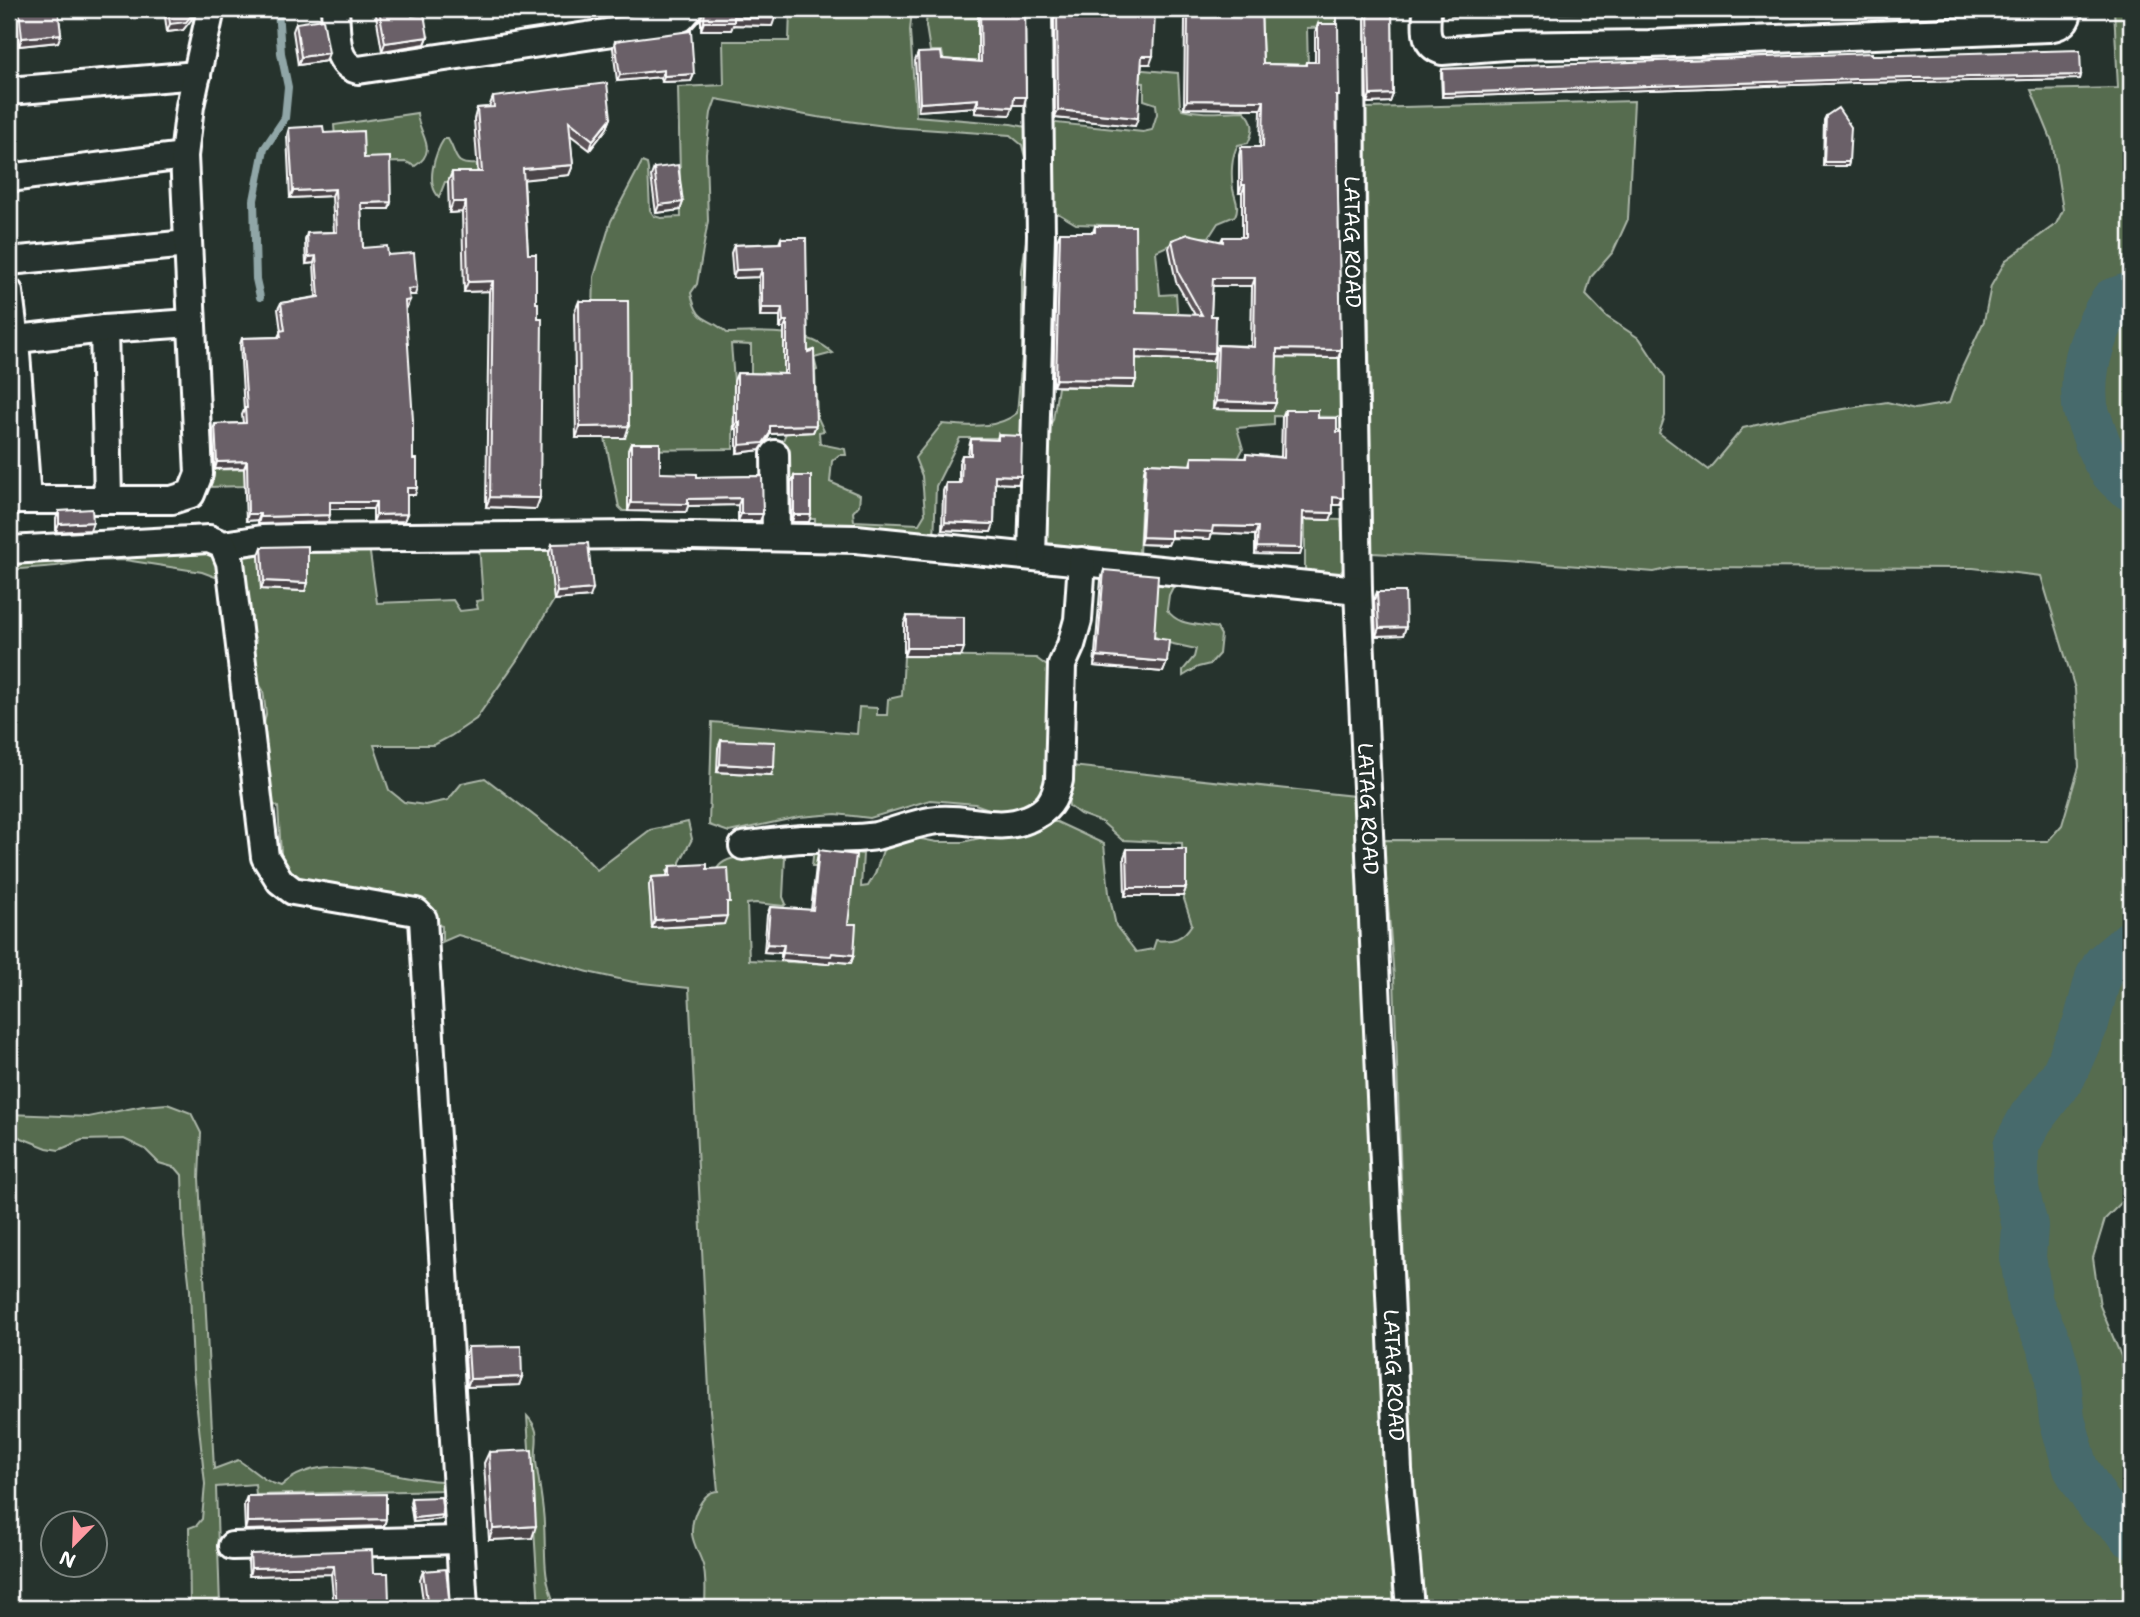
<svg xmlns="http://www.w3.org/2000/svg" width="2140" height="1617" font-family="'Shantell Sans',sans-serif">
<rect width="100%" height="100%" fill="#26332d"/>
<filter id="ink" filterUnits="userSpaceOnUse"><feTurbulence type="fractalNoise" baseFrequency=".0143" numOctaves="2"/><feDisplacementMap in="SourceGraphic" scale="14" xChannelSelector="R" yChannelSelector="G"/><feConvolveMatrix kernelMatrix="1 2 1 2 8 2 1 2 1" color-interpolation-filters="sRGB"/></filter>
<g filter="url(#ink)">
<!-- green -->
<g fill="#576c50" stroke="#abb6a8" stroke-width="2" fill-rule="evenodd">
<path d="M790,9h122l-2,22 6,85 95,8 15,3 7,7 -2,304h-71l-24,48 -2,56 -78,-10 -41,-1v-12h-7v-36h-27l-1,-35 6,-15 27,-1 -1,-71h-27l-1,19 -33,1v-36l-20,-1 3,37 -1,68 -104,1 -1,61h-5l-4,-4 -14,-69h20l-1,-125h-31l1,-36 17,-56 31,-59 5,2 1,5 2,41 4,6 7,2 20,-1 -3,-130 46,-2 -1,-44h66zM716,99l101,18 76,10 117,8 12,10 5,21 2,54 -7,50v87l-5,56c-21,17 -49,13 -75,11l-27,34 7,18 3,38 -6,10 -65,-3 -1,-9 6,-7 1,-10 -30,-13 2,-21 7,-6h7l-1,-6 -25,-5 -1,-12 5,-1 -7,-15 -2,-45 2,-1 -3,-12 19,-5c-28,-25 -71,-21 -106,-20 -20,-19 -29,-7 -36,-40l6,-9 11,-63 -2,-68 5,-40z"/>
<path d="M927,9h51v54l-34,-2 -2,-10h-12l-4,-25z"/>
<path d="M1242,9h95l1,18 -31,1 1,40 -64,-2z"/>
<path d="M2114,9h17v1154l-9,39 -17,17 -12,39 7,48 21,50 10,63v189h-707l-12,-110 -18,-520 -11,-138 665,1 14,-16 17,-58 -4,-78 -34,-113 -68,-8 -297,-1 -22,5 -149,-12 -133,-7 -6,-445 268,-7 -6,118 -15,33 -22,25 -5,18 21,22 33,22 25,38v39l-6,17 49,37 35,-42 45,-10 99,-16 28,7 34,-6 12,-33 23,-49 7,-35 15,-26 50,-36 7,-14 -11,-69 -21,-51 87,-2z"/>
<path d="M1120,68l58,5 2,33 2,3c22,6 41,2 62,2 11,10 10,20 4,32l-10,2c-7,11 -7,31 -5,44 2,11 7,16 2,27l-17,7 -9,14h-22l-31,14 4,44 16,-1 2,28 10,30 40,1 -15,56 60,1 2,-53 65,1v59l-66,-1v9l-37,3 6,21 -8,15 -45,1 -49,46 -2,44 -89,-8 -5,-4 1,-112 7,-11 5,-33h46l28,-161 -56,-2 -17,-10 -12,-1v-91l96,10 9,-2 5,-16 -1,-10 -12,-4v-17l-24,-2z"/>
<path d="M417,113c1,21 23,37 -2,53l-9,-4 -43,1 -28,-26 -1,-12z"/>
<path d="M444,139h4c10,16 4,27 29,25v16l-32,2 -6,15c-14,-14 -4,-44 5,-58z"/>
<path d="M304,467l-59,19 -37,1v-17z"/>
<path d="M1305,519l36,1 4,48 -6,6 -34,-2z"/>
<path d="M548,542l6,58 -30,50 -48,69 -25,17 -17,9h-60l15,45 15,12 21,3 23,-5 14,-17 23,-5 91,70 21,22 53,-40 38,-8 4,17 -12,23v8l-13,1v13l-18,1 3,43 72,-4c-3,-13 -11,-37 -9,-49 3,-25 51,-18 70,-18l-2,40 3,7 -2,2 -28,-3 -9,1 2,56 79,4 1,-6 7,4 15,1 -4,-31 -31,-66h-4l2,-18 49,6 -2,33 7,-1 7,-12 10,-30 31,-6 21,4h26l85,-20h9l47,22 5,49 7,33 20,26 17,-3 3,-9c17,2 27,-1 36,-16l-9,-28 -1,-53 -60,-3 -20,-18 -22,-8 -11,-8 -1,-10 4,-30 282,30 33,709 7,103h-689c0,-14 2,-29 -2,-43 -3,-10 -10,-21 -11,-31 -1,-16 10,-43 26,-43l-8,-81 -21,-422 -56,-6 -41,-9 -134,-38 -16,7v-16l-53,-15 -101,-11 -15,-36 8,-11 -3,-46 -9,-6 -6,-73 3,-14 -3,-24 -8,-12 -4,-16 5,-22 -10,-25 -11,-36 -17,-1 -16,-6 -77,-12 -39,1 -30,5 -47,4v-14l179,-1 71,-6 2,40 43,2 1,-43 64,-2 8,57 76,-3 7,11 18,-2 -2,-8 7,-1 -4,-56z"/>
<path d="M1178,577l-9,18 -2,15c12,17 31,13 50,18l4,7 -2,19 -9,10 -12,3 -15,9v-6l11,-13 2,-8 -32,-7 -13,-8 4,-55z"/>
<path d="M904,656l132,2 11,8 5,101 -10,30 -15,10 -14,4 -16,1 -22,-8 -45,-4 -60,18 -34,-4 -37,3 -70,15 -20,-7 3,-103 145,12 2,-27 18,1v7h10l1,-16 14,-3z"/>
<path d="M167,1104l24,9 10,20 -2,45 15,291 24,-9c16,10 24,21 43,26 43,-39 110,-7 161,-5l1,9 -187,5 -1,-11 -39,3 4,119 -8,2h-22l-1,-80 8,-3 5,-6 3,-35 -12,-113 -3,-81 -6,-53 -2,-62 -6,-7 -17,-5 -14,-14 -21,-10 -42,1 -23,10 -12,-2 -38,-15v-19l79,3 55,-11z"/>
<path d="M527,1416c16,17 7,26 9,46 3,21 7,41 8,61 2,30 -2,53 11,81l-2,4h-14z"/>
</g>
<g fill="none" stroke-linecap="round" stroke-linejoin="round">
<!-- stream -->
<path stroke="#90a6a7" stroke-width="8" d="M260,297l-4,-18 -2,-79 10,-51 21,-31 3,-31 -7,-34 -3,-44"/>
<!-- river -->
<g stroke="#466a6c" stroke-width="46">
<path d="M2131,295l-18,6c-20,31 -32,67 -28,104 1,10 7,21 10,31 8,23 16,38 36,52"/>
<path d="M2131,943l-25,21 -8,14 -12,45 -23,53 -32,42 -15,28v43l9,37 -2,31 7,46 20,43 7,25 5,48 14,49 24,39 25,19 6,9"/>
</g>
<!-- minor casing -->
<g stroke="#fff" stroke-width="32">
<g id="minor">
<path d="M335,9c2,21 -2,55 23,61l302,-45 21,-7 8,-9"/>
<path id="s1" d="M1351,9l1,234 6,347 40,880 12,138"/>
<path d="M1427,9c0,18 -5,35 15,42l63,-5 144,-2 400,-16c12,-2 19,-7 19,-19"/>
<path d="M9,91l188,-16"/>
<path d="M9,178l175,-22"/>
<path d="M9,261l179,-17"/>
<path d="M9,292l6,48 12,160"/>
<path d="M104,329l4,170"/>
<path d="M9,340l95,-11 87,-6"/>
<path d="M775,454l1,83"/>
<path d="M9,500h163l19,-6 8,-20 -15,-318 6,-50 21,-97"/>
<path d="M223,545l39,-6 36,-1 341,-3 217,4 502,51"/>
<path d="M9,550l200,-11 14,6 7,17 35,295 15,24 13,10 123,21 7,7 41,689"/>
<path d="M1032,556l9,-321 -3,-226"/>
<path d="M743,846c20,-3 39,-6 59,-7 24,-1 51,1 74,-3 22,-5 40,-14 62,-16 31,-3 60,12 90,-1 20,-8 27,-19 31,-39l3,-115 9,-20 7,-25 4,-59"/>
<path d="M232,1546l226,-6"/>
</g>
</g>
<!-- minor -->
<use href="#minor" stroke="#26332d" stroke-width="26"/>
</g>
<!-- wall -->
<g fill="#5c5359" stroke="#fff" stroke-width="2" fill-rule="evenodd">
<path d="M18,9h40l3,25 -3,8 -39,4 -3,-32z"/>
<path d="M164,9h30v3l-3,8 -8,10 -16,2z"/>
<path d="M375,9h36l1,7 16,21 -3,7 -43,7z"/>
<path d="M704,9h71l-3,17 -39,-1 -2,5h-30v-12l3,-7z"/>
<path d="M978,9h47l1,88 -2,8h-11l-3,10 -35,-2v-6l-57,4 -3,-50 3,-8 24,6 36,3z"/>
<path d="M1054,9h46v2l50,53h-8l-7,62 -80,-8z"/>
<path d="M1189,9h72l2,55 42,1 1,-3h9v-30l3,-8 18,79 5,247 -3,8 -61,-1 -4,53 -60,-1 2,-56 -3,8 -76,-3v22l-3,8 -80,-2 4,-146 3,-8h33l2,-6 41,87 59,2 -19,-33 -7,-34 3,-8 49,1 2,-4h19v-44h-3v-38l2,-8h19l1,-38 -77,-1 1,-88 4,-8zM1212,286h40l-1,60 -33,-1 -3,7 -4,-36z"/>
<path d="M1365,9h27l1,85 -3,8 -23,1z"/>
<path d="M296,23l30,38 -28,4 -5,-34z"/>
<path d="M615,41l79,33 -3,7 -29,1 -1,-5 -44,4 -4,-33z"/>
<path d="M1872,55l209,20 -1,4 -226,4 -412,14 -1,-24 1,-4z"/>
<path d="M493,97l118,21 -4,10 -17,22 -20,-15 3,30 -4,10 -45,4 4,75 8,49 4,195 -4,11 -50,-2 3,-216 -25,1 -2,-80 -13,1 -1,-31 4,-10h26l-4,-53 3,-11 12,-1z"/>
<path d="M1826,116l23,46 -1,4h-25l1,-46z"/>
<path d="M289,128l35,5 40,25 27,44 -2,7h-28l2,39 25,7 27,40h-6l-2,12h-2l10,188h-8l-3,26 -31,1v-13h-43l-2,13 -70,2v-4l-12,1 -2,-53 -29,1 -2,-39 2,-6 28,-1 -1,-8 2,-5 -4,-66 2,-6 36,-1 3,-6 -3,-22 3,-6 35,-6 -2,-34 -8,1 -1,-24 2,-7 27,-1 -2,-36 -42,2 -3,-63z"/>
<path d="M654,168l29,34 -3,8 -24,3 -5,-37z"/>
<path d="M781,238l27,114 8,73 -3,7 -43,2 -3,6 -7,10 -23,3v-24h-3v-48l3,-8 47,1v-46h-4v-12h-20l-1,-39 -26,1 -2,-25 3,-8 45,-2z"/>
<path d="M579,301l46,137h-49l-2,-125z"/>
<path d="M1285,410l33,8 22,87h-7l-3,15 -27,-1 -1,29 -2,7 -45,-1v-19l-43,-2 -2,6 -39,-1 -3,7 -28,-1 4,-73 2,-8 44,2 2,-8 53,1 1,-4 35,3 1,-40z"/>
<path d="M998,435l20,49 -23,-1 -1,41 -3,8 -49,-2 1,-39 3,-8h13v-20l3,-8h6l1,-8 2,-8 26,1z"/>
<path d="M631,443l29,30 37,4 65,-1 -2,45h-22v-16l-50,1 -2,6 -58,-1v-61z"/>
<path d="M794,476l15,46h-17l-1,-39z"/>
<path d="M59,511l34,11 -3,8 -34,2v-13z"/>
<path d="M552,544l38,53 -36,3 -5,-48z"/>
<path d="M262,547l46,36 -3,8 -44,-2 -2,-34z"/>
<path d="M1104,570l50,68 13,24 -4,10 -69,-6 7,-86z"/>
<path d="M1377,592l29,35 -3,8 -27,1 -2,-36z"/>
<path d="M907,616l54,40h-57v-32z"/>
<path d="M721,740l50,35 -54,-3 1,-24z"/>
<path d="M1127,849l59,39 -3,8h-58l-1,-39z"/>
<path d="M819,850l29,74 6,31 -3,8 -21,-2 -1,3 -48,-4v-7l-17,-1 3,-37 3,-8 41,3 6,-52z"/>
<path d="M670,866l37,3 20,41 -3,14 -72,4 -3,-43 3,-8 15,-1z"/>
<path d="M468,1347l54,30 -3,8 -52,2 -2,-32z"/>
<path d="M489,1452l43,86 -43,2 -5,-77z"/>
<path d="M247,1496l139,23 -2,7 -139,4 -1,-26z"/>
<path d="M411,1498l30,21 -28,3 -3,-20z"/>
<path d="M250,1554l123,19 13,35h-52l-3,-34 -82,2 -1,-15z"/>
<path d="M423,1571l27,37h-26l-4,-29z"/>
</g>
<!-- shaded-wall -->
<g fill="#4b4448" stroke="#fff" stroke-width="2">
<path d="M1551,9h106l-1,1 -205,6 2,-4z"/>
<path d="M1658,9h119l-121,4z"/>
<path d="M194,12l-3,8 -8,10 -16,2 3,-8z"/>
<path d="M734,17l41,1 -3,8 -39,-1 -2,5h-30l3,-8z"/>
<path d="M61,34l-3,8 -39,4 3,-8z"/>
<path d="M428,37l-3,7 -43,7 3,-8z"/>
<path d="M329,53l-3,8 -28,4 3,-8z"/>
<path d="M1142,56h11l-3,8h-11z"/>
<path d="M664,70l-3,7 -44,4 3,-6z"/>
<path d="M694,74l-3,7 -29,1 2,-6z"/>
<path d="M2081,75l-1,4 -226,4 -412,14 1,-4 413,-14z"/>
<path d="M1393,94l-3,8 -23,1 3,-8z"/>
<path d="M1014,97h12l-2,8h-13z"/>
<path d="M978,99l-3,8 -57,4 2,-8z"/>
<path d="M1187,100l77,1 -3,8 -77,-1z"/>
<path d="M978,105l35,2 -3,8 -35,-2z"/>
<path d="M1058,110l80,8 -3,8 -80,-8z"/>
<path d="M611,118l-4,10 -17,22 3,-10z"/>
<path d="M1824,162h25l-1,4h-25z"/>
<path d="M573,165l-4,10 -49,5 3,-11z"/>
<path d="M1242,185h3l-3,8h-3z"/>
<path d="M335,189l-3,7 -42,2 3,-7z"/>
<path d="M391,202l-2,7h-31l3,-6z"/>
<path d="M453,202h13l-4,10 -13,1z"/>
<path d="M683,202l-3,8 -24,3 3,-8z"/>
<path d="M316,256l-2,7 -8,1 2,-7z"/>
<path d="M762,269l-3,8 -26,1 3,-8z"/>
<path d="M1213,278h42l-3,8h-42z"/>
<path d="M493,281l-4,10 -25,1 4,-10z"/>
<path d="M417,288l-2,7h-9l2,-6z"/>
<path d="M410,300l-3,7h-5l3,-6z"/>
<path d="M762,308h20l-2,8h-20z"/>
<path d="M783,321h4l-3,7h-4z"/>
<path d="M1277,349l64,1 -3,8 -63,-1z"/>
<path d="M1136,350l79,3 -3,8 -79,-3z"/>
<path d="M1056,379l80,1 -3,8 -80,-2z"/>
<path d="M1216,401l60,2 -3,7 -60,-1z"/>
<path d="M737,422h3l-3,7h-3z"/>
<path d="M816,425l-3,7 -43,2 -3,6 -7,10 -23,3 3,-8 30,-19z"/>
<path d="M629,426l-4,12h-49l4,-11z"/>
<path d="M247,461l-3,7 -29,1 2,-7z"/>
<path d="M995,475l26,1 -3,8 -25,-1z"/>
<path d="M407,488h10l-2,7h-11z"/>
<path d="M490,497l50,1 -4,11 -50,-2z"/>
<path d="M1333,497l10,1 -3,7h-10z"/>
<path d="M741,498l-3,7 -50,1 -2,6 -58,-1 3,-8 57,-4z"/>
<path d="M330,502h46l-3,7h-46z"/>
<path d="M1303,512l30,1 -3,7 -30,-1z"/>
<path d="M248,514h12l-2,6 -12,1z"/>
<path d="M407,514l-3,7 -31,1 3,-7z"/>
<path d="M741,514h22l-3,7h-22z"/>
<path d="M330,515l-2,7 -70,2 2,-7z"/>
<path d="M794,515h17l-2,7h-17z"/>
<path d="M93,522l-3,8 -34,2 3,-8z"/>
<path d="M945,522l49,2 -3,8 -49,-2z"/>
<path d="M1213,526l45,1 -3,8 -43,-2 -2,6 -41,-2 2,-7z"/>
<path d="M1142,537l29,1 -3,7 -28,-1z"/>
<path d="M1257,547l45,1 -2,7 -45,-1z"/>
<path d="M264,581l44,2 -3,8 -44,-2z"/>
<path d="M593,589l-3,8 -36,3 3,-8z"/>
<path d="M1406,627l-3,8 -27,1 3,-8z"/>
<path d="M907,648h57l-3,8h-57z"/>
<path d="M1097,656l70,6 -4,10 -69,-6z"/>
<path d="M720,764l54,3 -3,8 -54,-3z"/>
<path d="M1128,888h58l-3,8h-58z"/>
<path d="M727,916l-3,8 -72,4 3,-8z"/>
<path d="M767,944l17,1 -3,8 -17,-1z"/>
<path d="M783,953h49l22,2 -3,8 -21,-2 -1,3 -48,-4z"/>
<path d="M522,1377l-3,8 -52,2 3,-8z"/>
<path d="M443,1515l-2,4 -28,3 1,-4z"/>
<path d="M386,1519l-2,7 -139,4 2,-8z"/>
<path d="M536,1526l-4,12 -43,2 4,-11z"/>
<path d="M334,1566l-3,8 -82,2 2,-8z"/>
</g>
<!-- building -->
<g fill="#6b6167" stroke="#fff" stroke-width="2">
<path d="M19,9h39l3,25 -39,4z"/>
<path d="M168,9h26v3l-8,10 -16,2z"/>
<path d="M379,9h32l1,7 12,-2 4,23 -43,6z"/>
<path d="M705,9h70v9l-41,-1v5h-30z"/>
<path d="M980,9h45l1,88h-12l-1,10 -35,-2v-6l-58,4 -2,-50 23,-1 1,7 39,3z"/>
<path d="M1057,9h43v2l55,1 -2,44h-11l-4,62 -80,-8z"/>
<path d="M1192,9h69l2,55 43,1v-3h12v-38h20l1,72h-3l5,254 -64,-1 -1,54 -60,-2 2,-56 36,2 1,-69h-42l-2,38h5l-1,37 -79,-3v30l-80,-1 4,-147h35v-6h40l1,87 66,2 -23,-41 -7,-34 16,-6 35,8v-5h22v-52h-3l-1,-38h22l1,-46 -77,-1 1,-88h4z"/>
<path d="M1368,9h24l1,85 -23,1z"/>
<path d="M1453,9h98l-98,3z"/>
<path d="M323,19l6,34 -28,4 -5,-34z"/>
<path d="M691,31l3,43 -30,2v-6l-44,5 -5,-34z"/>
<path d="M2080,50l1,25 -225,4 -413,14 -1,-24 430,-16v2h26z"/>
<path d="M607,83l4,35 -18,22 -24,-19 4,44 -50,4 5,85h8v49h2v15h4l-2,180 -50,-1 3,-216 -25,1 -2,-80h-13l-1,-30h30l-5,-64 17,-1 -1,-10z"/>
<path d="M1838,108l13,19 -2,35h-25l2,-46z"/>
<path d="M323,126l1,7 39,-2 1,27 26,-1 1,45 -30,1 2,45 24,-2 1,9 26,-2 3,35 -9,1 2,11 -5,1 8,119v39h4v29h-10v26l-31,1v-13h-46v13l-70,2v-3h-12l-1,-53 -30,1 -2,-38 31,-1 -1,-15h2l-5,-70 39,-1 -1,-6 5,-1 -4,-27 38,-6 -3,-41 -8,1 -1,-24 30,-1 -2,-43 -42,2 -4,-63z"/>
<path d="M678,165l5,37 -24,3 -5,-37z"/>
<path d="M781,238h25l2,114 6,-2 2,75 -46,1v7l-7,10 -23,2v-23h-3v-49l50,1v-53h-4l-1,-13h-20v-39l-26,1 -2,-25 47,-2z"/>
<path d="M579,301h49l1,125 -49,1z"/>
<path d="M1285,410h33v8h19v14h5l1,66 -10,-1v16l-30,-1 -1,36 -45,-1 1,-20 -45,-1 -1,6 -41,-2v8l-29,-1 4,-74 46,2v-8l54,1v-4l38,4z"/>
<path d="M998,435l24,1 -1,40 -26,-1 -1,49 -49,-2 1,-39h15l1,-28h9v-16l27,1z"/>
<path d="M631,443h29v30l37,1v3l65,-1 1,38h-22v-16l-53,1v5l-57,-1z"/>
<rect x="794" y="476" width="17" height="39"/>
<path d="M92,509l1,13 -34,2v-13z"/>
<path d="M588,543l5,46 -36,3 -5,-48z"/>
<path d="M308,546v37l-44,-2 -2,-34z"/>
<path d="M1104,570l54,5 -4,63 15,2 -2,22 -70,-6z"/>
<path d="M1377,592h28l1,35 -27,1z"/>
<path d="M907,616l57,1v31h-57z"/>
<path d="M721,740l54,2 -1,25 -54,-3z"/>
<path d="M1127,849h59v39h-58z"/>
<path d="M819,850l37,5 -8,69h8l-2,31 -22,-2 -1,3 -48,-3 1,-8 -17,-1 3,-37 43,3z"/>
<path d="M707,864v5l21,-1 2,34h-3v14l-72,4 -3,-43 18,-1v-10z"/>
<path d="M521,1346l1,31 -52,2 -2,-32z"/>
<path d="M532,1450l4,76 -43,3 -4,-77z"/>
<path d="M386,1494v25l-139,3v-26z"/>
<path d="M441,1497l2,18 -29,3 -3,-20z"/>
<path d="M372,1550l1,23h15l1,28h-4v7h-48l-3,-42 -83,2 -1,-14z"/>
<path d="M446,1569l4,39h-22l-5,-37z"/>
</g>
</g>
<g text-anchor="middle" stroke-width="7" stroke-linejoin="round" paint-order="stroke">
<!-- street labels -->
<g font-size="21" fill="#fff" stroke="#26332d">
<text dy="7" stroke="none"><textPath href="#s1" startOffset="233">LATAG ROAD</textPath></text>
<text dy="7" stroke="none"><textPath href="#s1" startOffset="800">LATAG ROAD</textPath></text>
<text dy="7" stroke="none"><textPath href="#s1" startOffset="1367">LATAG ROAD</textPath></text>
</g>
</g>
<!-- margin -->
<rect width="2140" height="1617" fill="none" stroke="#26332d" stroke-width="35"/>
<rect x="18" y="18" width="2105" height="1582" fill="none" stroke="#fff" stroke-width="2.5" filter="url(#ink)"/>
<!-- north arrow -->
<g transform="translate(74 1544) rotate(203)"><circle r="33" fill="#26332d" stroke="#7d8581" stroke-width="2"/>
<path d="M0-5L12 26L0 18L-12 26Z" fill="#ff9aa2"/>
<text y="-10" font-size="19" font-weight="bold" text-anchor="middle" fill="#ffffff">N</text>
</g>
</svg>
